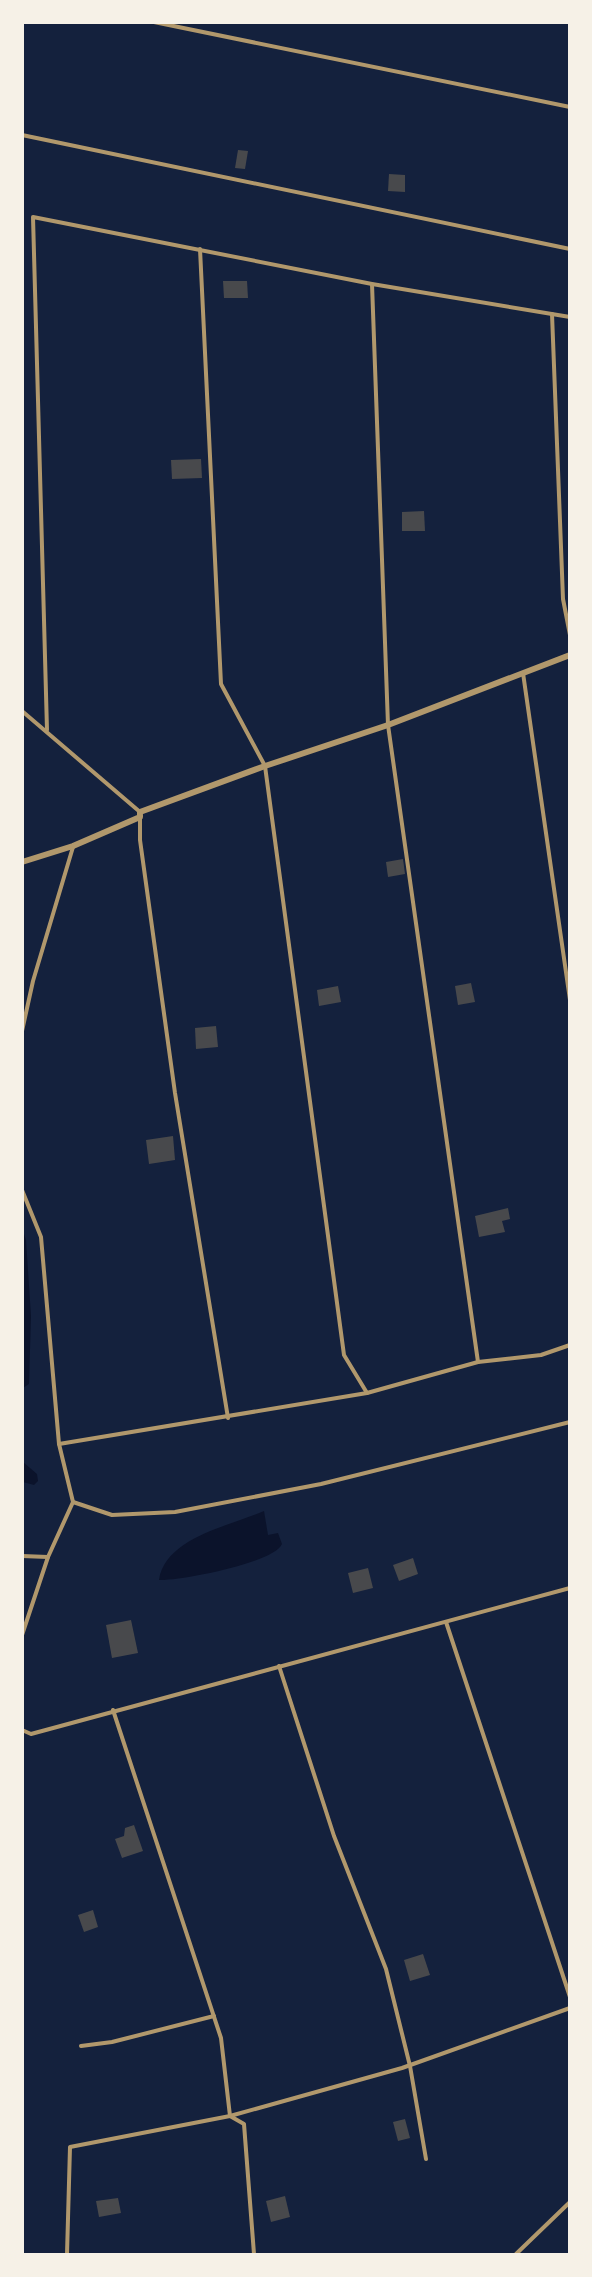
<svg xmlns="http://www.w3.org/2000/svg" width="592" height="2277" font-family="Overpass,sans-serif">
<rect width="100%" height="100%" fill="#14213d"/>
<!-- water -->
<g fill="#0b132b">
<path d="M23,1231l3,9 5,76 -2,68 -6,4z"/>
<path d="M23,1462l14,12 1,7 -4,4 -11,-3z"/>
<path d="M264,1511l4,24 10,-2 4,11c-8,19 -102,37 -123,36 6,-42 70,-54 105,-69z"/>
</g>
<!-- building -->
<g fill="#48494c">
<path d="M238,150l10,1 -3,18 -10,-1z"/>
<path d="M389,174l16,1v17l-17,-1z"/>
<path d="M223,281h24l1,17h-24z"/>
<path d="M201,459l1,19 -30,1 -1,-19z"/>
<path d="M424,511l1,20h-23v-19z"/>
<path d="M403,859l2,15 -17,3 -2,-15z"/>
<path d="M471,983l4,19 -17,3 -3,-19z"/>
<path d="M338,986l3,16 -22,4 -2,-16z"/>
<path d="M216,1026l2,21 -22,2 -1,-21z"/>
<path d="M173,1136l2,24 -26,4 -3,-24z"/>
<path d="M508,1208l2,11 -8,2 3,11 -26,5 -4,-21z"/>
<path d="M413,1558l5,16 -19,7 -6,-16z"/>
<path d="M368,1568l5,20 -20,5 -5,-20z"/>
<path d="M131,1620l7,33 -26,5 -6,-33z"/>
<path d="M134,1825l9,26 -21,7 -7,-19 9,-3 1,-8z"/>
<path d="M93,1910l5,17 -14,5 -6,-17z"/>
<path d="M423,1954l7,21 -20,6 -6,-21z"/>
<path d="M405,2119l5,19 -12,3 -5,-19z"/>
<path d="M285,2196l5,21 -19,5 -5,-21z"/>
<path d="M118,2198l3,15 -22,4 -3,-16z"/>
</g>
<g fill="none" stroke-linecap="round" stroke-linejoin="round">
<!-- service -->
<g stroke="#b1986c" stroke-width="4">
<path d="M154,22l416,85"/>
<path d="M22,135l548,114"/>
<path d="M200,249l21,435 44,82 79,589 23,38"/>
<path d="M372,284l16,441 90,637"/>
<path d="M552,314l11,285 7,36"/>
<path d="M523,673l47,327"/>
<path d="M22,711l118,101"/>
<path d="M47,730l-14,-513 339,67 198,33"/>
<path d="M140,817v23l35,253 53,325"/>
<path d="M22,1031l11,-50 40,-134"/>
<path d="M22,1190l19,47 18,207 14,58 -25,55 -26,78"/>
<path d="M59,1444l308,-51 111,-31 63,-7 29,-10"/>
<path d="M73,1502l39,13 63,-3 146,-28 249,-62"/>
<path d="M22,1556l26,1"/>
<path d="M446,1622l124,375"/>
<path d="M279,1666l55,170 52,133 24,97 16,93"/>
<path d="M113,1710l108,328 9,78 14,8 10,130"/>
<path d="M22,1730l9,4 539,-146"/>
<path d="M81,2046l31,-4 102,-26"/>
<path d="M67,2254l3,-107 160,-31 172,-48 168,-60"/>
<path d="M516,2254l54,-52"/>
</g>
<!-- minor -->
<path stroke="#b1986c" stroke-width="6" d="M22,862l51,-16 67,-29v-5l125,-46 123,-41 182,-70"/>
</g>
<!-- border -->
<rect width="592" height="2277" fill="none" stroke="#f6f1e7" stroke-width="48"/>
</svg>
